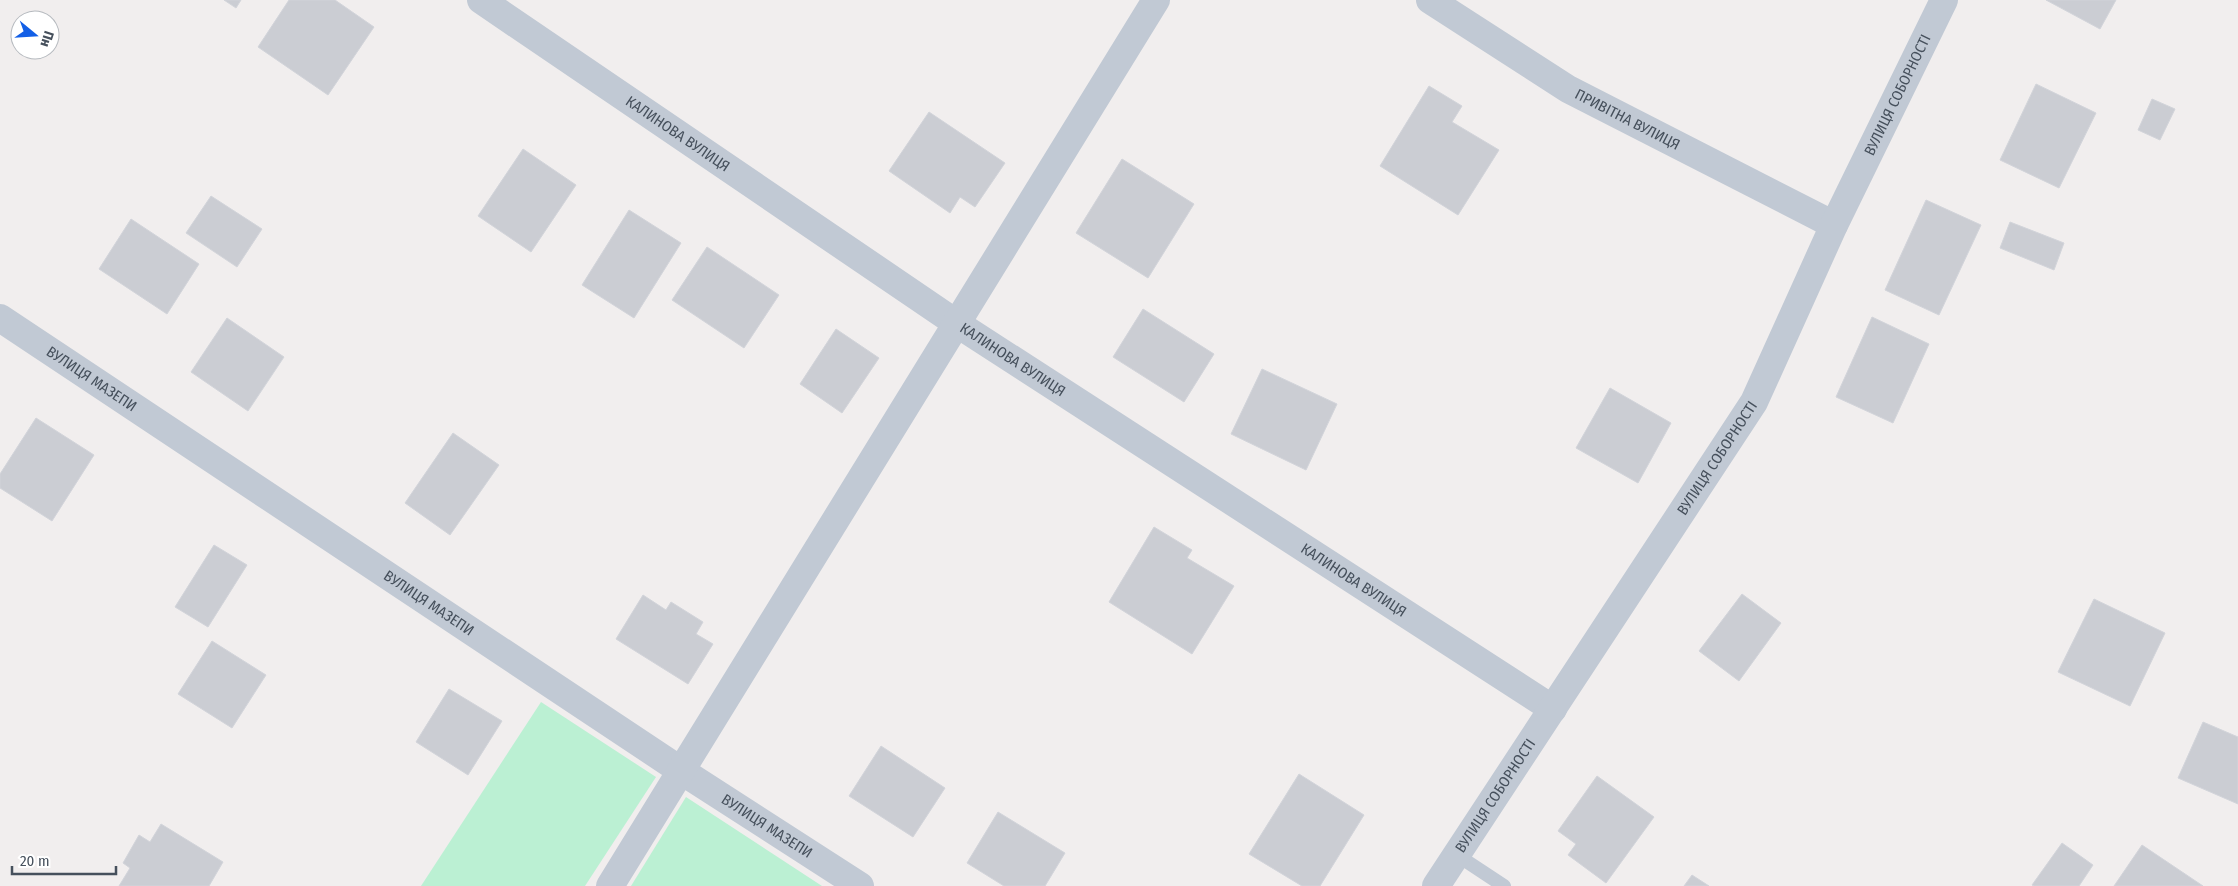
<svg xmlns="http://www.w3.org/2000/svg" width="2238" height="886" font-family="'Fira Sans Condensed',sans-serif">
<rect width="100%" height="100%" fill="#f1eeee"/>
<!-- green -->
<g fill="#bbf0d3">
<path d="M541,702l115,75 -71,109h-164z"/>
<path d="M686,797l136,89h-191z"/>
</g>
<!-- building -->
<g fill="#cbcdd3" stroke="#d2d4da">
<path d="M224,0h17l-5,8z"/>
<path d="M289,0h46l39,27 -46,68 -70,-48z"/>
<path d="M2046,0h70l-16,29z"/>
<path d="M2036,84l60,29 -37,75 -59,-28z"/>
<path d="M1429,86l33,20 -10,16 47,28 -41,65 -78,-49z"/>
<path d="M2152,99l23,10 -15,31 -22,-10z"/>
<path d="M929,112l76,51 -30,44 -15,-10 -10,16 -61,-42z"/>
<path d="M523,149l53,36 -45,67 -53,-36z"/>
<path d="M1122,159l72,45 -46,74 -72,-45z"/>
<path d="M211,196l51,33 -25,38 -51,-34z"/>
<path d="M1926,200l55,25 -42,90 -54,-25z"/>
<path d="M629,210l52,33 -47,75 -52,-33z"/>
<path d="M131,219l68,45 -32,50 -68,-45z"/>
<path d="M2010,222l54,21 -10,27 -54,-22z"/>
<path d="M707,247l72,48 -35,53 -72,-48z"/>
<path d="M1143,309l71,45 -30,48 -71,-45z"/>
<path d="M1872,317l57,27 -36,79 -57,-26z"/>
<path d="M227,318l57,39 -36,54 -57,-39z"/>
<path d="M836,329l43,29 -37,55 -42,-29z"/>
<path d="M1262,369l75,35 -31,66 -75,-36z"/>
<path d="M1610,388l61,35 -33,60 -62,-35z"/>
<path d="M36,418l58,37 -42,66 -52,-33v-14z"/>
<path d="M453,433l46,32 -49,70 -45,-32z"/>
<path d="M1154,527l38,23 -5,8 47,28 -42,68 -83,-52z"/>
<path d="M214,545l33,20 -39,62 -33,-20z"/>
<path d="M1742,594l39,29 -42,58 -40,-30z"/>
<path d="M643,595l23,15 5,-8 32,20 -7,12 17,10 -25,40 -72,-45z"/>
<path d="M2094,599l71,34 -35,73 -72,-34z"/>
<path d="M212,641l54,34 -34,53 -54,-34z"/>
<path d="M449,689l53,32 -34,54 -52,-33z"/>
<path d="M2203,722l35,15v67l-60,-26z"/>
<path d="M881,746l64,42 -32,49 -64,-41z"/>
<path d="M1299,774l65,41 -44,71h-18l-53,-32z"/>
<path d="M1597,776l57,41 -48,66 -38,-28 8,-11 -18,-13z"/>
<path d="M998,812l67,41 -20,33h-41l-37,-23z"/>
<path d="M161,824l62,38 -14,24h-90l11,-18 -7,-5 16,-28 11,7z"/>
<path d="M2062,843l31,22 -14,21h-45l-2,-1z"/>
<path d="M2142,845l61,41h-89z"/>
<path d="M1692,875l17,11h-25z"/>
</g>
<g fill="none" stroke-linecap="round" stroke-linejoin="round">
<!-- lane -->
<path stroke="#c1c9d4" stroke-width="14" d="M1457,855l47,31"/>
<!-- street -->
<g stroke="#c1c9d4" stroke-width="28">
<path id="s1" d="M481,0l475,323 597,386"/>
<path id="s2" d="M1430,0l138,89 266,136"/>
<path id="s3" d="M0,318l680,452 180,116"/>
<path d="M610,886l546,-886"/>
<path id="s4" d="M1436,886l318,-484 80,-177 110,-225"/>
</g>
</g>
<g text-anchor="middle" stroke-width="5" stroke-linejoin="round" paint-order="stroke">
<!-- street labels -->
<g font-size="15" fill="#46505c" stroke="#fff">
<text dy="5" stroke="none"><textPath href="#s4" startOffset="918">ВУЛИЦЯ СОБОРНОСТІ</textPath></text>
<text dy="5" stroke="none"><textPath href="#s2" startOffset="231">ПРИВІТНА ВУЛИЦЯ</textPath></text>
<text dy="5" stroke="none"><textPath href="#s1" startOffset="238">КАЛИНОВА ВУЛИЦЯ</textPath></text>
<text dy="5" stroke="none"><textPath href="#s1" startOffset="642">КАЛИНОВА ВУЛИЦЯ</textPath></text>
<text dy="5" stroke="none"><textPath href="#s3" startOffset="110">ВУЛИЦЯ МАЗЕПИ</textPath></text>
<text dy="5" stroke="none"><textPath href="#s4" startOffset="512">ВУЛИЦЯ СОБОРНОСТІ</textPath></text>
<text dy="5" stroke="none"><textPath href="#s1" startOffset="1048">КАЛИНОВА ВУЛИЦЯ</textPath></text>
<text dy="5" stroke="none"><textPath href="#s3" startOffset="515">ВУЛИЦЯ МАЗЕПИ</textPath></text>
<text dy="5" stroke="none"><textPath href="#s4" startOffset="108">ВУЛИЦЯ СОБОРНОСТІ</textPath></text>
<text dy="5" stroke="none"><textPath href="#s3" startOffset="920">ВУЛИЦЯ МАЗЕПИ</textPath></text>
</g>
</g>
<!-- north arrow -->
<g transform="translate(35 35) rotate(108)"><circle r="24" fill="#ffffff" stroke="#b5b9be"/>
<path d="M0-4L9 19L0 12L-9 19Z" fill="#135fe6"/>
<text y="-8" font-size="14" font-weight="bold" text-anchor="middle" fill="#46505c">Пн</text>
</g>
<!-- scale -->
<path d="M12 866v8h104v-8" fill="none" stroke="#46505c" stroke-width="2.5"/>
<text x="20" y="866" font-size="15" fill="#46505c" stroke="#ffffff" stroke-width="4" paint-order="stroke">20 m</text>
</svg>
